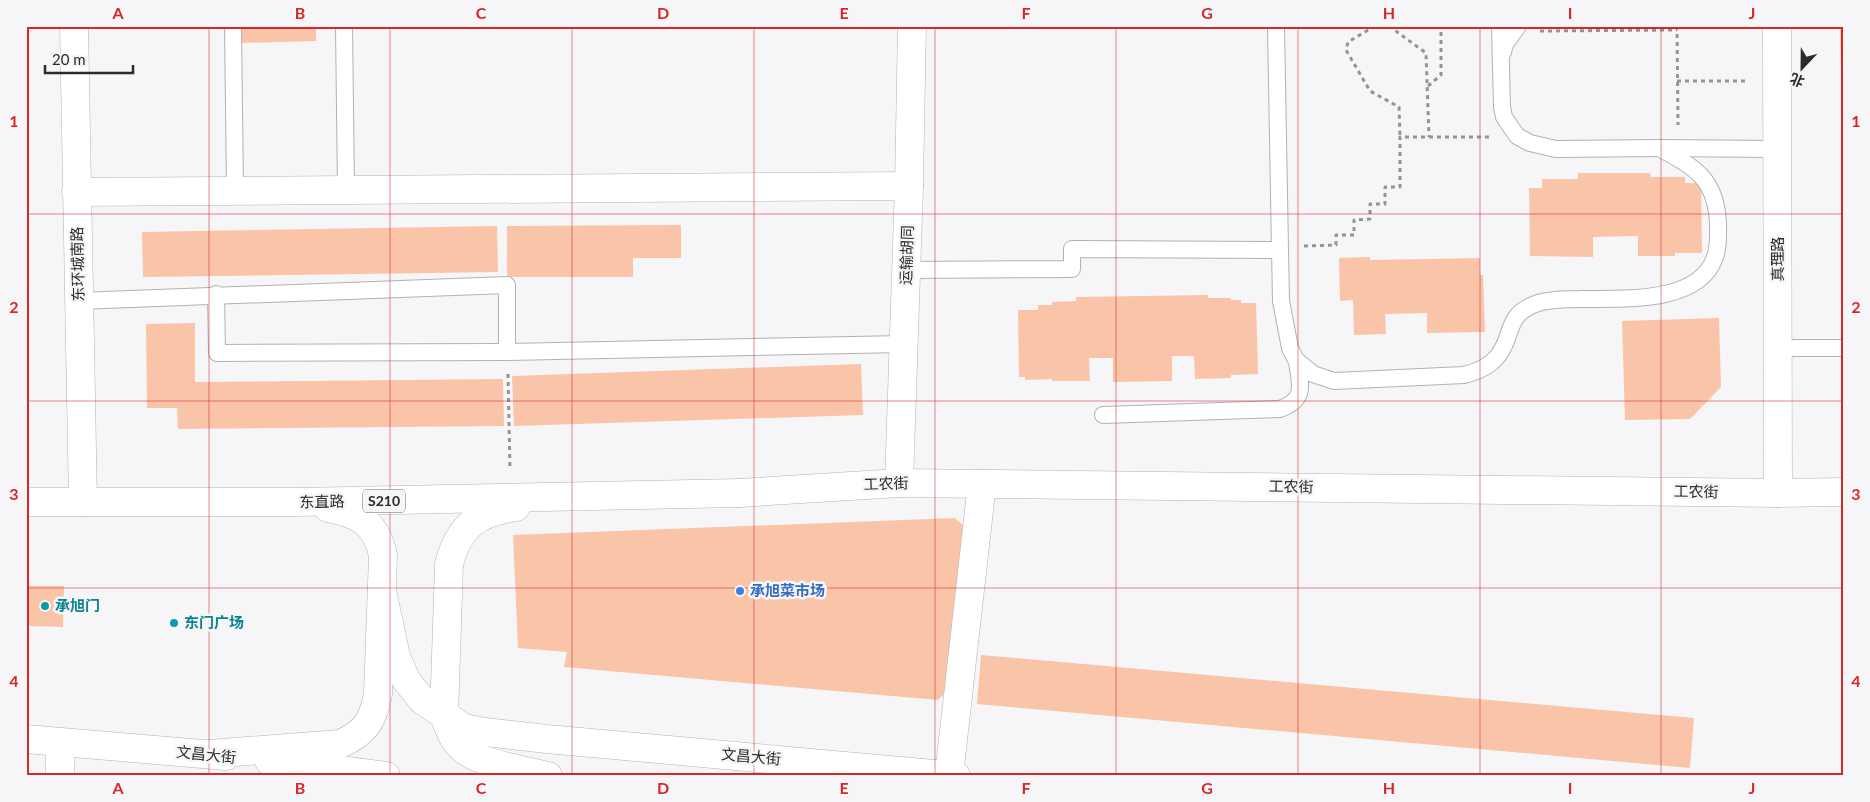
<svg xmlns="http://www.w3.org/2000/svg" width="1870" height="802" font-family="Lato,'Noto Sans SC',sans-serif">
<rect width="100%" height="100%" fill="#f6f6f9"/>
<!-- building -->
<g fill="#f9c4a8">
<path d="M242,26h74v15l-74,2z"/>
<path d="M1840,26h4v52h-3z"/>
<path d="M1578,173h72l1,4h34v6h16l1,70h-27v3h-37v-20l-45,1v20l-63,-1 -1,-68h13v-9h36z"/>
<path d="M681,225v33h-48v19h-126v-51z"/>
<path d="M497,226l1,46 -355,5 -1,-45z"/>
<path d="M1370,257v3l110,-2v17h3l2,57 -58,1v-20l-42,1 1,20 -32,1 -1,-35 -13,1 -1,-43z"/>
<path d="M1208,295v3h23v2h10v3h15l2,71 -27,1v3l-36,1 -1,-23h-22v25l-59,1v-24h-24l1,23h-38v-2l-27,1v-3h-6l-1,-67h20v-5h14v-3l24,-1v-4z"/>
<path d="M1719,318l2,69 -31,32 -65,1 -3,-99z"/>
<path d="M195,323v59l308,-3 1,47 -326,3 -1,-21h-30l-1,-84z"/>
<path d="M861,364l2,51 -349,11 -2,-50z"/>
<path d="M955,518l15,13 -15,152 -17,17 -374,-33 3,-15 -49,-4 -5,-113z"/>
<path d="M26,586h38l-1,41 -37,-1z"/>
<path d="M981,655l713,63 -4,50 -713,-64z"/>
</g>
<g fill="none" stroke-linecap="round" stroke-linejoin="round">
<!-- lane casing -->
<g stroke="#b2b2b5" stroke-width="18">
<g id="lane">
<path d="M233,26l2,164"/>
<path d="M344,26l2,164"/>
<path d="M1500,26l2,81 2,10 13,19 13,7 26,6 103,-1 118,1"/>
<path d="M1503,52l2,-8 13,-18"/>
<path d="M1280,250l1,51 9,47 6,12 17,14 21,7 130,-6c12,-3 25,-8 33,-18 18,-21 6,-42 41,-54 14,-4 28,-4 42,-4 40,-1 119,6 135,-42 4,-10 3,-24 3,-34 -2,-45 -24,-56 -59,-75"/>
<path d="M906,270l166,-1v-20l208,1 -4,-224"/>
<path d="M216,294l1,59 285,-1 402,-8"/>
<path d="M78,301l429,-16v67"/>
<path d="M1778,348h66"/>
<path d="M1103,415l177,-6c27,-10 20,-24 17,-48"/>
</g>
</g>
<!-- street casing -->
<g stroke="#b2b2b5" stroke-width="29">
<g id="street">
<path d="M76,192l833,-6"/>
<path d="M899,483l10,-297 3,-160"/>
<path d="M949,775l33,-291"/>
</g>
</g>
<!-- secondary casing -->
<g stroke="#b2b2b5" stroke-width="29">
<g id="secondary">
<path d="M74,26l9,476"/>
<path d="M1777,26l1,467"/>
<path d="M739,493l160,-10 879,10 66,-1"/>
<path d="M60,776v-34"/>
</g>
</g>
<!-- primary casing -->
<g stroke="#b2b2b5" stroke-width="29">
<g id="primary">
<path d="M26,502h270l443,-9"/>
<path d="M516,507c-38,5 -57,19 -67,57l-5,152c5,12 9,25 19,33 18,15 62,21 85,27"/>
<path d="M382,591l14,65 10,24 16,20 42,28 21,4 62,7 409,37"/>
<path d="M26,739l200,17"/>
<path d="M209,754l131,-10c25,-11 33,-23 38,-50l5,-138c-6,-33 -24,-42 -55,-48"/>
<path d="M269,761l117,15"/>
</g>
</g>
<!-- path -->
<g stroke="#949496" stroke-width="3" stroke-dasharray="4 4" stroke-linecap="butt">
<path d="M1375,26l-27,16 -2,8 24,41 29,16 1,30"/>
<path d="M1389,26l37,27 3,84"/>
<path d="M1677,26l1,99"/>
<path d="M1540,31l137,-1"/>
<path d="M1677,81h72"/>
<path d="M1428,86l13,-11v-49"/>
<path d="M1304,246l32,-1v-10h18v-15l16,-1v-15h15v-17h15v-50h89"/>
<path d="M508,374l2,96"/>
</g>
<!-- lane -->
<use href="#lane" stroke="#fff" stroke-width="16"/>
<!-- street -->
<use href="#street" stroke="#fff" stroke-width="28"/>
<!-- secondary -->
<use href="#secondary" stroke="#fff" stroke-width="28"/>
<!-- primary -->
<use href="#primary" stroke="#fff" stroke-width="28"/>
</g>
<!-- grid -->
<path fill="none" stroke="#d62828" stroke-width="1" stroke-opacity="0.55" d="M209,26v750M390,26v750M572,26v750M754,26v750M935,26v750M1116,26v750M1298,26v750M1480,26v750M1661,26v750M26,214h1818M26,401h1818M26,588h1818"/>
<!-- markers -->
<circle fill="#3f7fe0" stroke="#f6f6f9" stroke-width="2" cx="740" cy="591" r="5"/>
<g fill="#0f9aa8" stroke="#f6f6f9" stroke-width="2">
<circle cx="45" cy="606" r="5"/>
<circle cx="174" cy="623" r="5"/>
</g>
<g text-anchor="middle" stroke-width="5" stroke-linejoin="round" paint-order="stroke">
<!-- shield labels -->
<rect fill="#f6f6f9" stroke="#68686a" stroke-width="1" x="363" y="489.5" width="42" height="23" rx="4"/>
<g font-size="14" font-weight="bold" fill="#2b2b2d">
<text x="384" y="506">S210</text>
</g>
<!-- street labels -->
<g font-size="15" fill="#2b2b2d" stroke="#f6f6f9">
<text transform="translate(907 255) rotate(-88)" y="5">运输胡同</text>
<text transform="translate(1778 259) rotate(-90)" y="5">真理路</text>
<text transform="translate(78 264) rotate(-91)" y="5">东环城南路</text>
<text transform="translate(886 484) rotate(-2)" y="5">工农街</text>
<text transform="translate(1291 487) rotate(1)" y="5">工农街</text>
<text transform="translate(1696 492) rotate(1)" y="5">工农街</text>
<text transform="translate(322 502) rotate(-1)" y="5">东直路</text>
<text transform="translate(206 755) rotate(6)" y="5">文昌大街</text>
<text transform="translate(751 757) rotate(5)" y="5">文昌大街</text>
</g>
<!-- shop labels -->
<g font-size="15" font-weight="bold" fill="#366cbe" stroke="#f6f6f9" text-anchor="start">
<text x="750" y="596">承旭菜市场</text>
</g>
<!-- culture labels -->
<g font-size="15" font-weight="bold" fill="#0d838f" stroke="#f6f6f9" text-anchor="start">
<text x="55" y="611">承旭门</text>
<text x="184" y="628">东门广场</text>
</g>
</g>
<!-- border -->
<rect width="1870" height="802" fill="none" stroke="#f6f6f9" stroke-width="55"/>
<!-- north arrow -->
<g transform="translate(1802 68) rotate(202)" stroke="#f6f6f9" stroke-width="4" paint-order="stroke">
<path d="M0-4L9 19L0 12L-9 19Z" fill="#2b2b2d"/>
<text y="-8" font-size="14" font-weight="bold" text-anchor="middle" fill="#2b2b2d">北</text>
</g>
<!-- scale -->
<path d="M45 65v8h88v-8" fill="none" stroke="#2b2b2d" stroke-width="2.5"/>
<text x="52" y="65" font-size="15" fill="#2b2b2d" stroke="#f6f6f9" stroke-width="4" paint-order="stroke">20 m</text>
<rect x="28" y="28" width="1814" height="746" fill="none" stroke="#d62828" stroke-width="2"/>
<g font-size="16" text-anchor="middle" font-weight="bold" fill="#d62828">
<text x="118" y="19">A</text>
<text x="300" y="19">B</text>
<text x="481" y="19">C</text>
<text x="663" y="19">D</text>
<text x="844" y="19">E</text>
<text x="1026" y="19">F</text>
<text x="1207" y="19">G</text>
<text x="1389" y="19">H</text>
<text x="1570" y="19">I</text>
<text x="1752" y="19">J</text>
<text x="14" y="127">1</text>
<text x="1856" y="127">1</text>
<text x="14" y="313">2</text>
<text x="1856" y="313">2</text>
<text x="14" y="500">3</text>
<text x="1856" y="500">3</text>
<text x="14" y="687">4</text>
<text x="1856" y="687">4</text>
<text x="118" y="794">A</text>
<text x="300" y="794">B</text>
<text x="481" y="794">C</text>
<text x="663" y="794">D</text>
<text x="844" y="794">E</text>
<text x="1026" y="794">F</text>
<text x="1207" y="794">G</text>
<text x="1389" y="794">H</text>
<text x="1570" y="794">I</text>
<text x="1752" y="794">J</text>
</g>
</svg>
